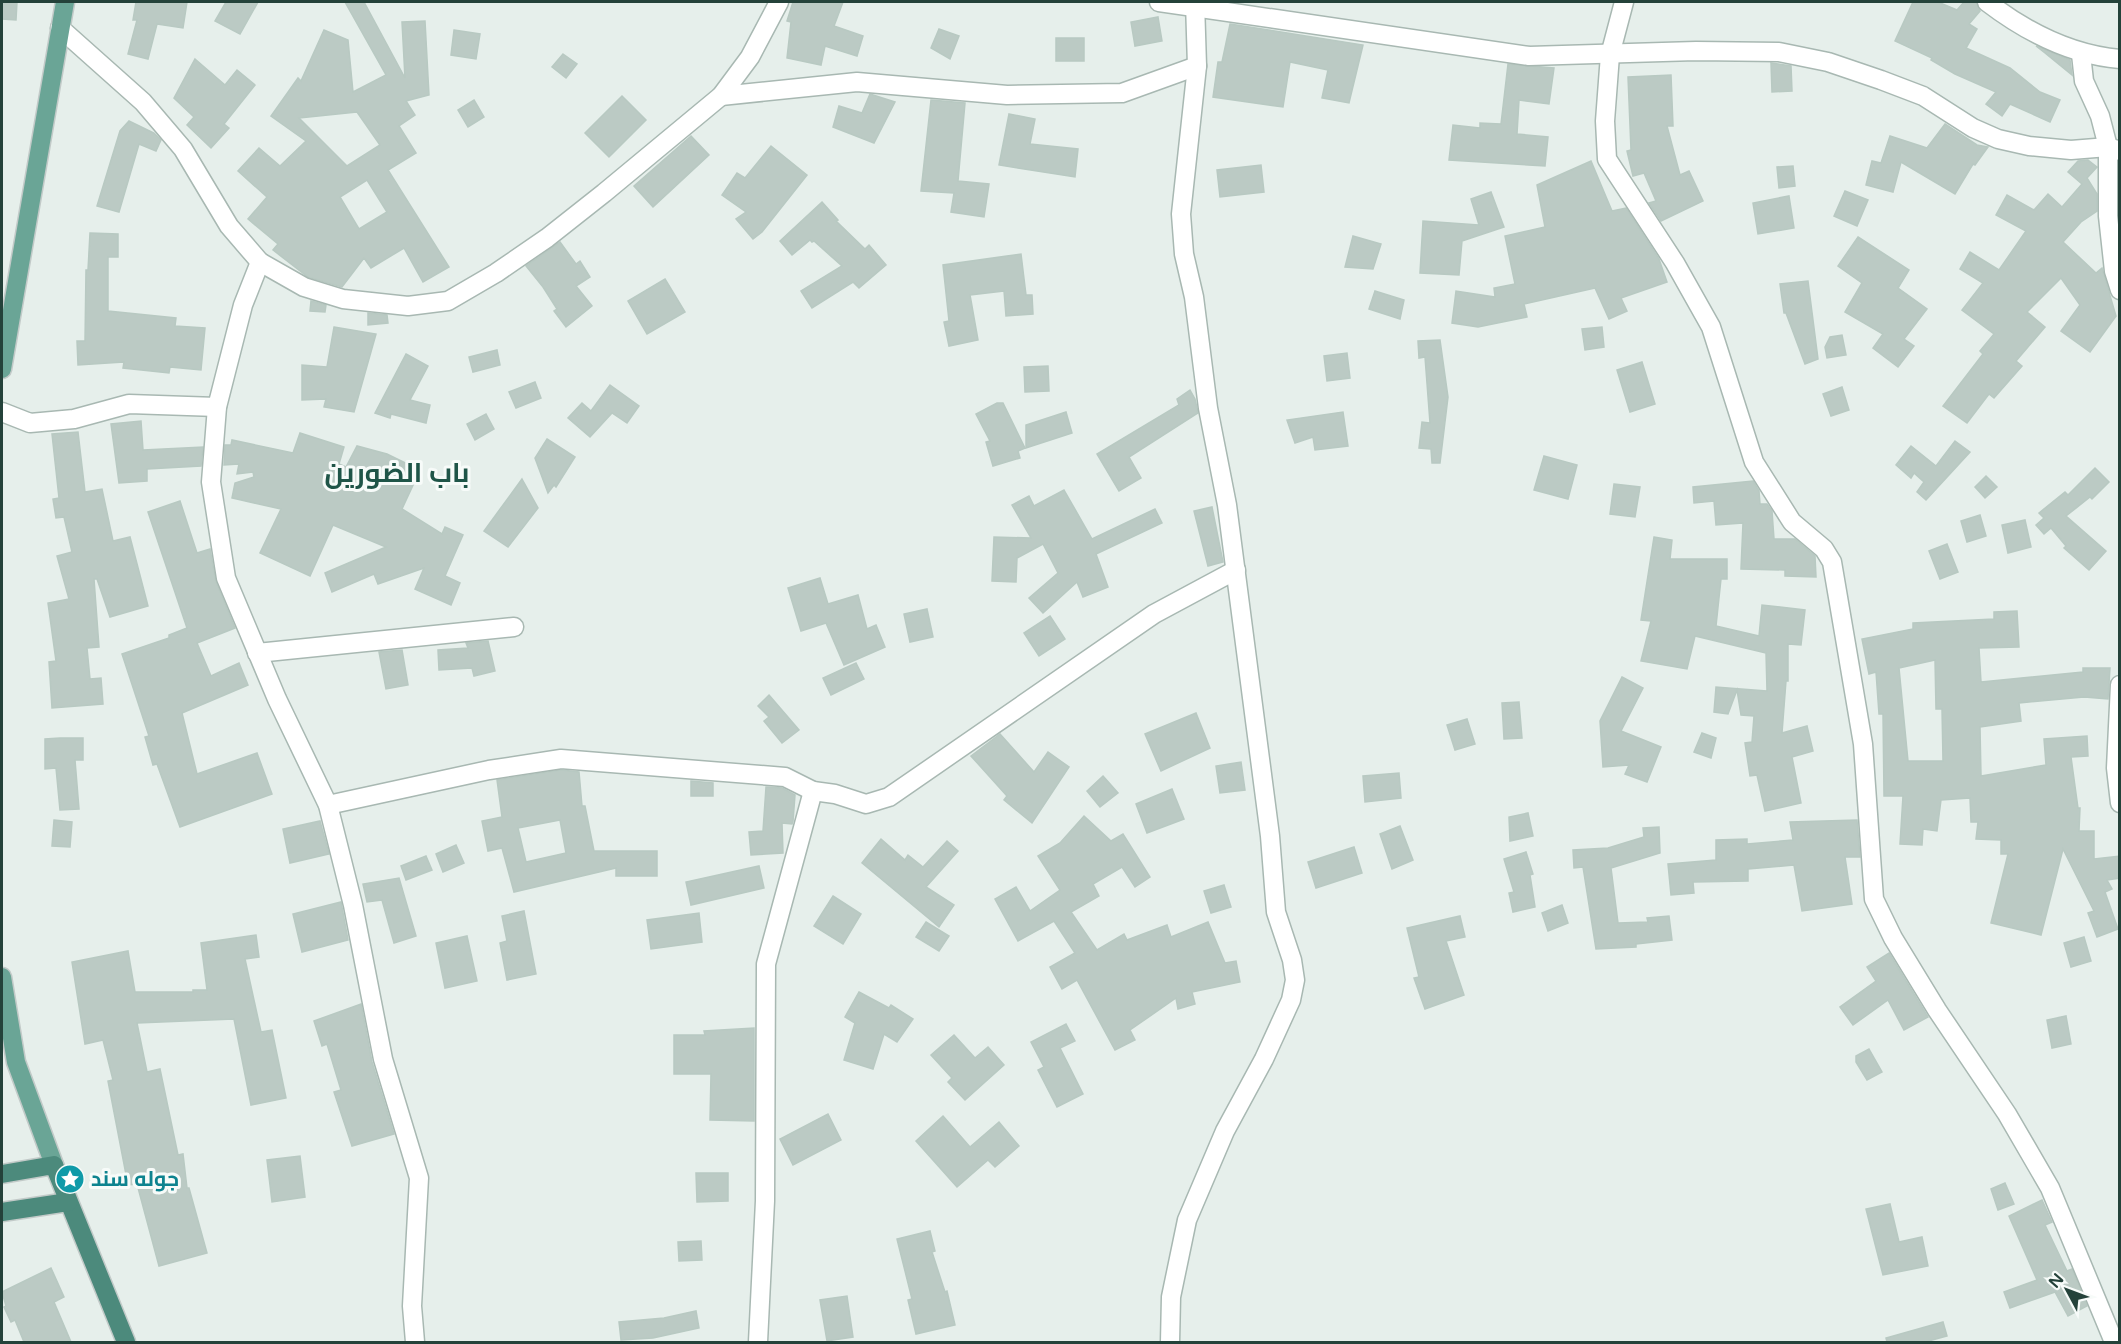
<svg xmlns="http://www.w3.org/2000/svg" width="2121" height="1344" font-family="'Varela Round',Cairo,sans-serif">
<rect width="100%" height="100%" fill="#e6efeb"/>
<!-- building -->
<g fill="#bbcac4" stroke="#b8c9c2" stroke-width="1.5" fill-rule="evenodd">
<path d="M2,2h15l-1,18 -14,-1z"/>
<path d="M136,2h51l-4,26 -26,-4 -9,35 -20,-5 9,-34h-4z"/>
<path d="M226,2h32l-18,32 -25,-13z"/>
<path d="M345,2h19l41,76 -3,-56 23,-1 4,74 -23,6 9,14 -16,11 17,27 -28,17 61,97 -26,15 -19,-34 -33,20 -7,-10 -22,29 -34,-10 -35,-27 5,-6 -30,-25 19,-22 -29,-26 21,-23 21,18 26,-25 -35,-25 27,-38 3,3 23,-51 24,10 5,52 33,-17zM357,112l23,33 -33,21 -48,-48zM367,180l20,32 -28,17 -19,-32z"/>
<path d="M793,2h50l-9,24 29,10 -6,20 -32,-10 -4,19 -34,-7 4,-36 -4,-1z"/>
<path d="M1913,2h25l19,8 7,-8h12l4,9 -11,13 8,5 -11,19 44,20 30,24 20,8 -10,22 -40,-18 -8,12 -16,-12 10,-12 -41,-18 -24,-14 1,-2 -37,-17z"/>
<path d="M1158,17l4,24 -27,5 -4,-24z"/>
<path d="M1230,24l133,21 -14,58 -27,-5 6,-28 -38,-8 -7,45 -70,-10 5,-35h4z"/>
<path d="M939,29l20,7 -9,23 -19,-11z"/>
<path d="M454,30l26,4 -4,25 -25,-4z"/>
<rect x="1056" y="38" width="28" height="23"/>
<path d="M2036,46l34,14 2,15 -27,-22z"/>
<path d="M563,54l14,10 -11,14 -14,-11z"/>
<path d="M195,59l30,26 12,-15 18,15 -31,39 5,4 -18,20 -24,-23 7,-8 -20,-19z"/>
<path d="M1771,63l20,3 1,25 -20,1z"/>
<path d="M1508,64l46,4 -5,36 -30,-4 -2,34 31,3 -3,29 -96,-6 4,-35 27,3v-5l21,1z"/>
<path d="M1671,75l2,51h-6l13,49 9,-4 14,30 -42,20 -12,-18 7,-2 -12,-28 -11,3 -6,-25 4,-1 -3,-73z"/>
<path d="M870,94l25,8 -21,41 -41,-16 6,-21 23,7z"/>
<path d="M622,96l24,24 -37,37 -24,-24z"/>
<path d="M474,100l10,17 -16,10 -10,-17z"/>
<path d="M931,100l34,3 -7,78 31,3 -5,33 -33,-5 3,-19 -33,-2z"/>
<path d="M1009,114l26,5 -5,25 48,5 -3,28 -76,-12z"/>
<path d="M129,121l25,12 7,7 -5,11 -17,-7 -20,68 -22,-6 23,-75z"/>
<path d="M1945,124l32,21 11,2 -13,18 -2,-1 -18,30 -54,-32 -8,30 -27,-7 6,-24 9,2 9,-27 37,12z"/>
<path d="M691,136l18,19 -56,52 -19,-21z"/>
<path d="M771,146l36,29 -45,57 -9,7 -17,-20 10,-7 -24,-17 15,-22 8,5z"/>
<path d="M2088,160l9,7 -10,11 10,16v17l-16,11 -18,20 33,31 6,-5 14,48 -26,36 -29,-21 19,-26 -19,-27 -34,34 18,15 -29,34 6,5 -28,32 -5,-4 -22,29 -24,-17 40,-52 -3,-3 14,-17 -32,-24 21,-27 -23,-14 10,-17 29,18 27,-39 -30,-16 11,-20 27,15 14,-16 14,13 20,-23 -14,-12 10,-11z"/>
<path d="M1591,161l21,50 14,-3 33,51 8,23 -46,16 6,13 -18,8 -14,-31 -71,16 3,13 -49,10 -26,-4 4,-32 39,6 -1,-9 21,-4 -10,-48 40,-9 -8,-42z"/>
<path d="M1261,165l3,27 -44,5 -3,-27z"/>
<path d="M1793,166l2,20 -16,2 -2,-21z"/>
<path d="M1845,191l23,9 -11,26 -23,-10z"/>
<path d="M1491,192l13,35 -42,14 -3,34 -39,-2 3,-52 56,4 -8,-26z"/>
<path d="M1789,196l5,32 -36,6 -5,-31z"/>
<path d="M822,202l16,18 -2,1 29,28 4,-4 17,20 -27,23 -6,-6 -41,26 -11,-17 41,-25 -28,-25 -2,1 -2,-2 -18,15 -12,-14z"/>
<path d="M90,233l28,1v23h-10v54l68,7 -1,8 30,2 -4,42 -31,-3 -1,6 -46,-5 1,-6 -46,3 -1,-24h8l1,-71h2z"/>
<path d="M1353,236l28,8 -8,25 -28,-2z"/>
<path d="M1858,237l51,33 -11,18 29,21 -23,30 10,7 -16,21 -25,-19 10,-14 -38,-22 17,-29 -24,-17z"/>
<path d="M560,242l16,22 4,-3 10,16 -14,9 16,20 -26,21 -12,-16 3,-2 -14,-22 -17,-21z"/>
<path d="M1021,254l5,41h6l1,19 -27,2 -2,-25 -34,4 8,45 -29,6 -5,-24 5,-1 -6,-56z"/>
<path d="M665,279l20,33 -38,22 -19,-33z"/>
<path d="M1808,281l10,78 -13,5 -19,-51h-2l-4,-29z"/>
<path d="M1375,291l29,9 -4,19 -31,-10z"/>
<path d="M311,301l15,4 -1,7 -15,-1z"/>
<path d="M368,313l19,2 1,8 -20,2z"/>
<path d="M334,327l42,7 -22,78 -30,-5 2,-8 -24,1v-35l25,2z"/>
<path d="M1602,327l2,20 -19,3 -3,-21z"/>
<path d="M1842,335l4,20 -19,3 -2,-11 5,-10z"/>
<path d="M1440,340l8,57 -8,66h-8l-1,-14 -12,-1 3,-26 8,1 -5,-66 -6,1 -1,-17z"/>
<path d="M497,350l3,15 -27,7 -4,-15z"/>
<path d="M1347,353l3,25 -23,3 -3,-25z"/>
<path d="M406,354l22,12 -18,34 20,5 -4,18 -35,-9 -1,4 -15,-5z"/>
<path d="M1642,362l13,42 -25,8 -13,-42z"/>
<path d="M1048,366l1,25 -24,1 -1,-25z"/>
<path d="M535,382l6,16 -25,10 -7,-16z"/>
<path d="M610,385l29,21 -12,17 -15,-10 -22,24 -22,-19 14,-15 9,8z"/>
<path d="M1842,387l7,23 -18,6 -8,-22z"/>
<path d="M1190,390l5,9 3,14 -69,44 12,21 -22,13 -22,-37 82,-49 -2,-6z"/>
<path d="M997,403h6l22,45 -7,3 2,7 -27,8 -7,-24 4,-1 -14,-27z"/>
<path d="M1066,412l6,21 -46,15v-23z"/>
<path d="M1343,412l5,34 -33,4 -2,-13 -18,6 -8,-23z"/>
<path d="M486,414l8,15 -19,11 -8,-16z"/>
<path d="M141,421l2,29 60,-3 -2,19 -54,3v12l-28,2 -8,-59z"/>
<path d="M78,432l7,60 17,-3 11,52 17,-4 18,69 -38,11 -13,-38h-3l5,68 -12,1 3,31 11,-1 2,26 -51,4 -3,-46 7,-1 -8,-58 21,-4 -12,-43 15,-4 -8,-35 -8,1 -3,-19 6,-1 -7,-64z"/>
<path d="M300,433l44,14 -5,17 7,3 11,-21 30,8 33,16 -18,39 40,25 3,-7 18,8 -18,41 15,7 -9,22 -36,-16 9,-21 -46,16 -4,-10 -42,18 -7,-19 61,-26 -53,-22 -23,51 -50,-23 21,-44 -49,-11 3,-15 19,-6 -1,-5 -16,2 2,-10 -15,1 1,-20h6l1,-5 61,13z"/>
<path d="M547,439l28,18 -19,30 -2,-2 -6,8 -13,-35z"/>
<path d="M1955,441l15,11 -44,48 -9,-8 7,-10 -10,-9 -3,5 -15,-13 15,-19 25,20z"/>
<path d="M1544,456l33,9 -9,34 -34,-9z"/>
<path d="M2095,468l14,14 -17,17 -2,-2 -24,19 40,35 -17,19 -25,-22 2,-2 -15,-18 -7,6 -8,-9 8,-7 -5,-5 26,-21 3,3z"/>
<path d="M1986,476l11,11 -12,11 -10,-11z"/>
<path d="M522,479l16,29 -30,39 -24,-16z"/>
<path d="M1753,481l6,10 1,13h7l5,7 2,28h21l20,17 1,21 -31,-1v-6l-44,-1 2,-46 -27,2 -2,-24 -20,2 -1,-16z"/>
<path d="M1614,484l26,3 -5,30 -25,-3z"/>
<path d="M1064,490l28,49 63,-30 7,14 -66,31 12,33 -25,10 -6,-15 -34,31 -14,-15 29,-25 -15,-29 -26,14 -1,24 -24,-1 2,-44 37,1 -19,-33 17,-9 5,10z"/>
<path d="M180,501l17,52 13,-4 6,33 19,46 -38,15 14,33 28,-13 9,22 -66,28 15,61 60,-21 15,41 -92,33 -23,-63 -4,1 -8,-28 4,-1 -27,-82 47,-16v-3l18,-7 -39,-116z"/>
<path d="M1212,507l11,55 -15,4 -14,-55z"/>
<path d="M1980,515l6,21 -19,6 -6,-21z"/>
<path d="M2025,520l6,27 -23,6 -6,-28z"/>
<path d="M1654,537l18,3 -2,19h57v20h-6l-5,47 43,10 3,-31 43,5 -4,35 -13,-1v37h-2l-4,52 25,-7 6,25 -21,6 9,46 -36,8 -8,-36 -7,1 -5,-33 7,-1 2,-26 -13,-1 -4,-25 -9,24 -14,-2 2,-25 51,4 -1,-38 -71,-17 -8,33 -46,-8 10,-40 -10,-1z"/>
<path d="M1947,544l11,28 -18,7 -11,-28z"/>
<path d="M820,578l8,26 30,-9 9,34 9,-4 9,22 -41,18 -18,-42 -25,8 -13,-43z"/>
<path d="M927,609l6,28 -23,5 -6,-28z"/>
<path d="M2017,611l2,36 -40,1 2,34 102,-10v-4h27l-2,31 -24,-2 -65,6 2,18 -41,6 1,49 65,-11 -2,-26 43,-3 1,20 -17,1 7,51h2l-1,23h15v28l26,-3v22l-13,2 5,9 -7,3 13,37 -21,8 -9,-24 6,-2 -31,-62 -22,86 -50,-12 17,-69h-7v-14l-25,-1 2,-17h-7l-1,-24 -29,2 -4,31 -14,-2 -1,16 -22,-1 3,-48h-19l-1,-82h-4l-3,-42 -7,2 -7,-35 51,-10v-6l81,-4v-7zM1935,660l1,49h6l1,52h-35l-9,-93z"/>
<path d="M1050,616l15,23 -26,17 -15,-23z"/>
<path d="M488,641l7,30 -21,5 -2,-8 -33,2 -1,-20 30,-2 -2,-5z"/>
<path d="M402,650l6,35 -22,4 -7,-37z"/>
<path d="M856,663l8,16 -33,16 -8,-17z"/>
<path d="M1622,677l21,11 -22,43 40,16 -14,35 -22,-8 4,-9 -26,2 -3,-46z"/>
<path d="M769,695l30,35 -17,13 -18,-22 5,-4 -11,-11z"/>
<path d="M1519,702l3,36 -18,1 -2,-36z"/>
<path d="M1196,713l14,35 -49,23 -16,-37z"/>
<path d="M1467,719l8,25 -20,6 -8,-25z"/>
<path d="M1702,733l14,5 -5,20 -17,-6z"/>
<path d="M1000,734l34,38 14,-20 21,15 -37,56 -28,-23 3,-4 -36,-40z"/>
<path d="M60,738h23v22h-8l4,49 -19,1 -4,-42 -11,1v-30z"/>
<path d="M1241,762l4,28 -25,3 -4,-27z"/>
<path d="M561,770l18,2 3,34h3l9,45h63v25h-41v-8l-102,24 -12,-44 -14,3 -6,-30 20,-4 -5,-37zM560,820l6,33 -40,9 -8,-34z"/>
<path d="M1399,773l2,25 -36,4 -2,-26z"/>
<path d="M1103,776l15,17 -18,14 -13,-16z"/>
<path d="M691,781l22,2v13h-22z"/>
<path d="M766,787l16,1 13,7 -2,26 -1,3 -10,-1 1,30 -32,2 -2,-23 14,-1z"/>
<path d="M1172,789l12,30 -37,14 -11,-29z"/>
<path d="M1528,813l5,23 -23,5 -1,-24z"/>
<path d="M1084,816l27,25 12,-7 27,43 -15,10 -13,-20 -29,17 6,12 -28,16 26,38 27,-16 3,6 40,-15 4,12 37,-15 17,41 11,-2 4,21 -48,10 3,12 -17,5 -2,-11 -46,32 5,10 -20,10 -38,-70 -15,9 -12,-22 25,-14 -21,-32 -36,20 -23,-42 21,-12 14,24 30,-21 -22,-34 22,-13z"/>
<path d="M54,820l18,2 -2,25 -18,-1z"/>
<path d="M1857,820l3,37h-15l7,47 -50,7 -8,-46 -46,4v12l-55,1 1,11 -23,2 -3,-31 48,-4v-20l31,-1v5l46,-4 -3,-18z"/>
<path d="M320,821l9,33 -39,9 -7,-34z"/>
<path d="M1400,826l13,34 -21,9 -12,-35z"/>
<path d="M1659,827l1,26 -49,15 7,55 30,-1 -1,-4 22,-2 3,24 -36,4v3l-40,2 -13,-82 -9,1 -1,-18 35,-2 36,-11 -1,-9z"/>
<path d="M881,839l24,21 3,-5 15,12 24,-26 11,10 -32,36 28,18 -15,22 -77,-64z"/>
<path d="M456,845l8,18 -21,9 -7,-18z"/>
<path d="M1354,847l8,26 -46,15 -8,-26z"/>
<path d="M1526,852l7,22 -3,1 5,32 -22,5 -4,-19 5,-1 -10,-33z"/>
<path d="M426,856l6,14 -26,10 -5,-14z"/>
<path d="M759,866l5,22 -73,17 -5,-23z"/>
<path d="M399,878l17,58 -22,7 -12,-43 -15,2 -4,-18z"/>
<path d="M1224,885l7,22 -20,6 -7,-22z"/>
<path d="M833,896l28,18 -18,30 -29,-18z"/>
<path d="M341,902l7,38 -46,12 -9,-38z"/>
<path d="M1562,905l6,18 -20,8 -6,-18z"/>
<path d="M524,911l12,63 -29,6 -7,-37 7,-2 -5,-25z"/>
<path d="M699,913l3,29 -51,7 -4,-29z"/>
<path d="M1460,916l5,21 -19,4 18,54 -39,14 -11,-31 5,-1 -12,-49z"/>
<path d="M926,922l23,14 -10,15 -23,-14z"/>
<path d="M256,935l3,22 -14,2 16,73 11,-2 14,68 -35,7 -17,-86 -97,4 10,49 13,-3 18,86 5,-1 4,34h2l18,65 -48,13 -22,-82 -9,1 -20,-104 5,-1 -10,-40 -18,4 -13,-82 56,-11 7,41h58v-2h14l-6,-47z"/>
<path d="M467,936l10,45 -32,7 -9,-45z"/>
<path d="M2084,937l7,24 -20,6 -7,-24z"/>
<path d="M1889,953l39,64 -24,13 -16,-30 -35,25 -13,-18 36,-26 -9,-14z"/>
<path d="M859,992l30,16 2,-3 22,14 -16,23 -13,-8 -11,35 -29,-9 11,-37 -10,-6z"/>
<path d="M361,1004l11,58 22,72 -42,12 -18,-54 7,-2 -14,-46 -5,2 -8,-25z"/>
<path d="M2066,1016l5,28 -19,4 -5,-28z"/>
<path d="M1066,1024l9,17 -15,7 23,46 -26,13 -19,-37 6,-3 -13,-25z"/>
<path d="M754,1028v93l-44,-1 1,-46h-37v-39h31l-1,-4z"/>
<path d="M954,1035l21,23 13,-11 16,18 -39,35 -17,-18 4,-4 -21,-23z"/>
<path d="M1869,1049l13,23 -15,8 -11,-18v-6z"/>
<path d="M828,1114l13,26 -48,25 -13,-26z"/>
<path d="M943,1116l27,31 29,-25 20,24 -24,21 -7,-7 -31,27 -41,-46z"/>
<path d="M300,1156l5,41 -33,5 -5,-42z"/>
<path d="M696,1173h32v28l-31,1z"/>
<path d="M2005,1183l9,21 -16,6 -7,-21z"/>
<path d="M2042,1200l10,22 -7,3 22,46 5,-2 15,37 -19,10 -13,-24 -45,16 -6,-16 33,-12 -28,-64z"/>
<path d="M1890,1204l9,38 23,-5 6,29 -45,9 -17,-66z"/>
<path d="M930,1231l5,20 -3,1 13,40 2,-1 8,34 -39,9 -8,-34 4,-1 -15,-60z"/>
<path d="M701,1241l1,19 -23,1 -1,-19z"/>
<path d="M51,1268l13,29 -10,5 17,40h-47l-9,-22 -4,2 -7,-15 2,-1 -4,-14z"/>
<path d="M847,1296l6,41 -26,4 -7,-41z"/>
<path d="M696,1311l3,17 -46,10 -32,2 -2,-18 45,-4z"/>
<path d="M1943,1322l4,14 -22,6h-38l-1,-4z"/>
</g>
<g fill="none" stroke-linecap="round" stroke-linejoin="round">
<!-- minor casing -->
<g stroke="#a8b8b2" stroke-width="21">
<g id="minor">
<path d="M1624,2l-14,53 -5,66 2,38 68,104 36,64 43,135 38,60 32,27 8,13 31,182 11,155 19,39 44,72 70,104 43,74 64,154"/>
<path d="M1987,2c38,29 84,53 133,57"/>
<path d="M60,28l83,74 40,47 46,77 31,36 44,25 39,12 65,7 40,-5 48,-28 51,-35 57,-45 117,-97 29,-39 29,-55"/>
<path d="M2081,54l3,27 16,35 8,31v69l6,55 6,19"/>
<path d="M721,96l136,-14 150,13 115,-2 75,-27"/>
<path d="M260,262l-17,43 -26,102 -6,75 15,96 51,121 51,106 25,100 30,154 36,119 -7,128 3,36"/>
<path d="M2,412l28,11 44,-4 55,-15 88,3"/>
<path d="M257,653l257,-26"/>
<path d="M2120,685l-4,83 4,35"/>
<path d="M328,805l161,-35 72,-11 224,18 28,14 22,3 31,10 23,-7 265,-183 82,-44"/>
<path d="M758,1342l7,-141 1,-237 47,-173"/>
<path d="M1170,1342l1,-45 16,-77 38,-89 39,-72 27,-59 4,-20 -3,-20 -16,-48 -6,-76 -43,-331 -19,-97 -14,-111 -10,-43 -3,-40 16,-148 -2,-64"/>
</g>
</g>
<!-- tertiary casing -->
<g stroke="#a8b8b2" stroke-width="21">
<path id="tertiary" d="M1159,2l370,54 167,-5 83,1 49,10 53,18 42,16 50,32 25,11 31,7 42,4 37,-3 12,4"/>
</g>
<!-- primary casing -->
<g stroke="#c2cac8" stroke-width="21">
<g id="primary">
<path d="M2,369l63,-367"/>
<path d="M2,977l14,85 38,103"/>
</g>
</g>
<!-- trunk casing -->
<g stroke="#c2cac8" stroke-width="21">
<g id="trunk">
<path d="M2,1174l52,-9 72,177"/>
<path d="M2,1212l66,-10"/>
</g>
</g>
<!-- minor -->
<use href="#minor" stroke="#fff" stroke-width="18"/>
<!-- tertiary -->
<use href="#tertiary" stroke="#fff" stroke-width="18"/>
<!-- primary -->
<use href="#primary" stroke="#6aa596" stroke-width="18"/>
<!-- trunk -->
<use href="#trunk" stroke="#4c8a7c" stroke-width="18"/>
</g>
<!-- icons -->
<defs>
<g id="sight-disc" transform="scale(1.5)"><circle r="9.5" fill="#0f9aa8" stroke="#f7fbf9"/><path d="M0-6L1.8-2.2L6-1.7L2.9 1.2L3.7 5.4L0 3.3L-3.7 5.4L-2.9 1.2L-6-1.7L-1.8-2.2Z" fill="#fff"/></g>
</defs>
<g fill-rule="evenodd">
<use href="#sight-disc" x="70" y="1179"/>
</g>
<g text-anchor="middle" stroke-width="6" stroke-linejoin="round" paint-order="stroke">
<!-- culture labels -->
<g font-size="21" font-weight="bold" fill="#0d838f" stroke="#f7fbf9" text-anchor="start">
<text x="91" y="1186">جوله سند</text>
</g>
<!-- district labels -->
<g font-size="27" font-weight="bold" fill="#1f5548" stroke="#f7fbf9">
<text x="397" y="482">باب الضورين</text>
</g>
</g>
<!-- border -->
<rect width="2121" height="1344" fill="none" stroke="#24423a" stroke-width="6"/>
<!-- north arrow -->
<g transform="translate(2067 1290) rotate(311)" stroke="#f7fbf9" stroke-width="4.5" paint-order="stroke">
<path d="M0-4.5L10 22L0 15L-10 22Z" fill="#24423a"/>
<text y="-9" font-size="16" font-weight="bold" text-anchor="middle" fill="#24423a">N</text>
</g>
</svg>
